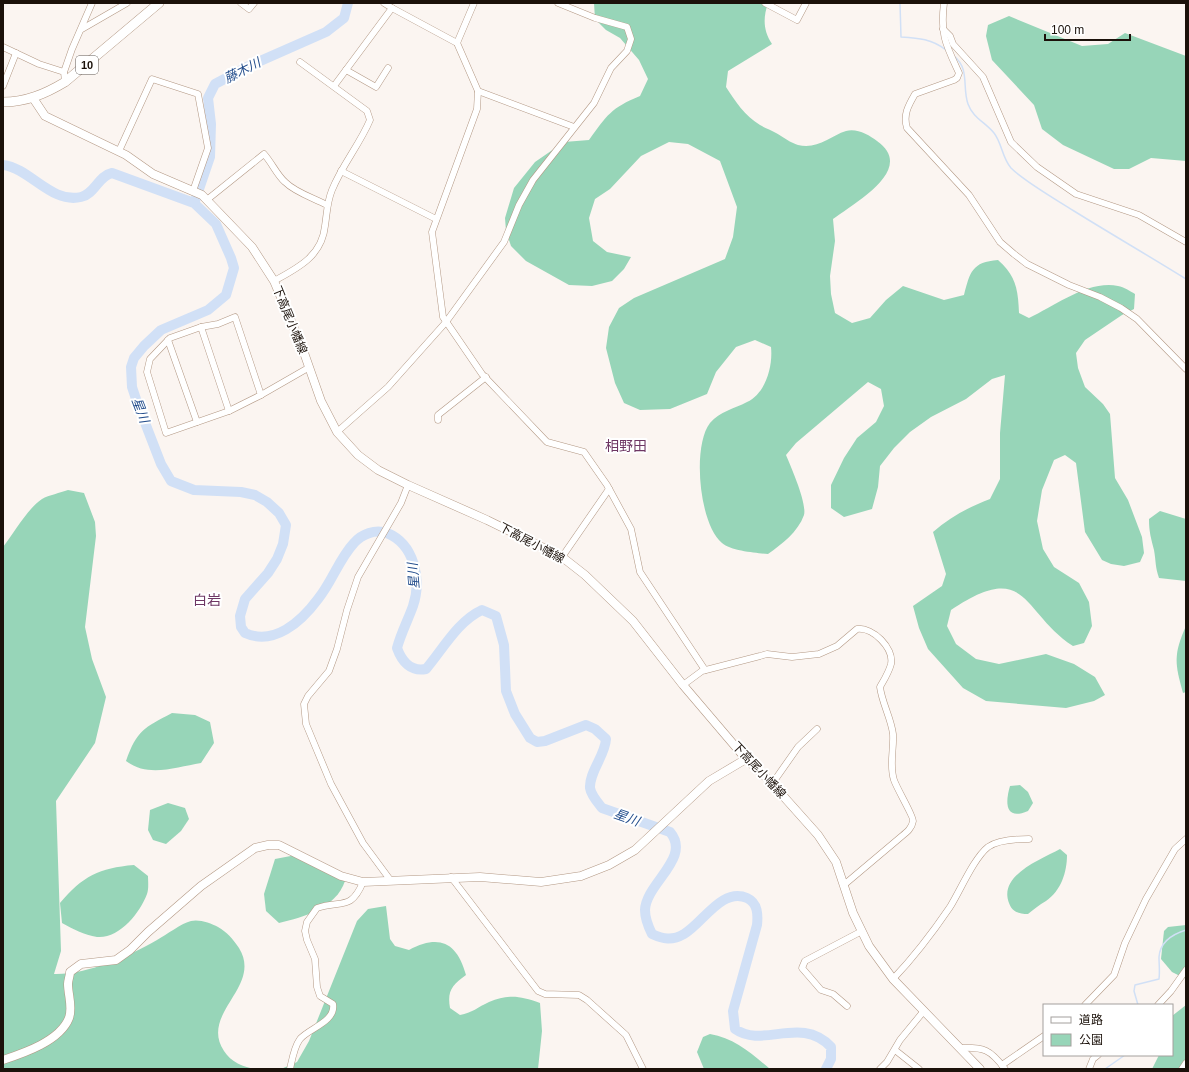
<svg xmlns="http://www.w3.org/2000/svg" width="1189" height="1072" font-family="Helvetica,'Noto Sans JP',sans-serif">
<rect width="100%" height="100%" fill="#fbf5f1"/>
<!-- green -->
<g fill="#97d5b8">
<path d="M594,3h174c-5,15 -5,27 4,41l-44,27 -2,16c9,14 19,29 34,38 5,3 11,5 16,8 7,4 15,10 22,12 19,5 32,-9 48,-14 11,-3 23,4 31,10 40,28 -23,62 -44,78l2,22 -5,35 1,18 4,19 17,10 18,-5 16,-18 17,-14 41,14 20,-5c6,-23 8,-33 34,-35 18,16 20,29 21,53l10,5c26,-12 59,-38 89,-32 6,1 12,5 17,8l-1,15 -12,6 -37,25 -9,13 2,15 7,19 18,17 7,10 5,64 13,22 14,37 2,16 -4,9 -16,4 -13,-2 -9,-4 -17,-28 -9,-69 -11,-8 -11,5 -12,30 -5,31 6,28 11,18 25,16 10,19 3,24 -8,17 -11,3c-52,-34 -45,-88 -122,-36l-4,16 9,18 20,15 23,5 47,-10 28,10 21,13 10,18 -11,6 -28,7 -80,-7 -23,-13 -35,-39 -9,-21 -6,-22 29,-20 4,-12 -13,-42c17,-15 36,-25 57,-33l10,-20v-46l5,-58 -13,4 -26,20 -35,18 -21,15 -16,16 -14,18 -2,21 -6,22 -28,8 -13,-9v-23l13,-27 13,-20 19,-16 8,-16 -3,-17 -13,-7 -72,61 -10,12c5,12 21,48 18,60 -6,17 -22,29 -36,39 -11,-1 -37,-3 -46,-11 -23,-19 -30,-97 -12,-120 10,-12 24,-14 37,-21 19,-9 26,-36 24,-55l-16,-7 -19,7 -20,25 -9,22 -37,15 -30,1 -16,-7 -9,-20 -9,-35 3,-21 10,-19 15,-10 91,-39 8,-22 4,-30 -17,-46 -32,-17 -19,-2 -28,14 -31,33 -15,10 -6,19 4,23 14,11 24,5 -7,12 -12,12 -20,5 -23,-1 -43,-24 -15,-15 -5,-15 -1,-13 9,-30 21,-26 29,-20 25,-2c18,-25 22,-32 51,-44l8,-17 -9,-19 -19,-22 -14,-8 -11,-11z"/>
<path d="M1009,16l73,30 26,-2 17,-11 61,23v105l-35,-3 -22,11h-15l-51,-24 -21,-16 -8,-24 -42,-45 -6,-24 2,-11z"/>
<path d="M68,490l16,3 11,29 1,14 -11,91 7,32 14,38 -11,46 -39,58 5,150 -7,23c32,1 75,-18 103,-34 9,-5 25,-17 34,-19 8,-2 20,2 27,6 9,5 15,12 21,21 24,39 -40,65 -15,103 7,11 20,17 33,18h-254v-522c11,-14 25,-39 39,-48 7,-4 18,-6 26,-9z"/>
<path d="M1160,511l26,8v62l-27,-3c-4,-11 -3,-17 -5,-28 -3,-12 -5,-18 -5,-31z"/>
<path d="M1186,626v66l-3,1c-8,-29 -10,-38 3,-67z"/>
<path d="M172,713l23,2 15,7 4,21 -13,20c-25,4 -53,15 -75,-2 11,-31 18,-33 46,-48z"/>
<path d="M1020,785l8,7 5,11 -5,8c-23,10 -23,-8 -18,-25z"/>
<path d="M168,803l17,5 4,11 -8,12 -15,13 -13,-4 -5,-10 2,-20z"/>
<path d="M1060,849l7,6c0,17 -6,36 -21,46 -7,4 -12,8 -18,13 -9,0 -16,-2 -19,-11 -11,-28 33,-44 51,-54z"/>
<path d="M296,855l43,16 6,10c-9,27 -41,36 -66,42l-13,-12 -2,-17 11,-35z"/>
<path d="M134,865l14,11c0,5 1,13 -1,18 -7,19 -28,45 -50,43 -13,-2 -24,-8 -35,-14l-2,-20c23,-27 39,-35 74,-38z"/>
<path d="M386,906l4,33 5,7 14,4c30,-16 48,-8 57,25 -14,10 -19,16 -16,33l10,7c12,-2 18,-8 29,-13 20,-8 31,-6 51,1l2,28 -4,38h-257l16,-7 12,-21 48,-120 11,-12z"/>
<path d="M1186,925v54l-14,-7 -11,-13 3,-28 4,-4z"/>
<path d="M1186,1005v64h-34l7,-14h13v-39z"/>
<path d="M710,1034c24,4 41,19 60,35h-66l-7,-17 6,-15z"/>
</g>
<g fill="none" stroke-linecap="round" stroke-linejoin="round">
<!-- stream -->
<g stroke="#d1e0f6" stroke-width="1.5">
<path d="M900,3l1,34c18,1 31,2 45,13"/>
<path d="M954,56c16,13 8,31 14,48 5,14 17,18 26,29 8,10 8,25 17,35 14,14 46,32 63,43 37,23 75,45 112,68"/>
<path d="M1138,1005l-4,-14 1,-6 24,-6c1,-8 0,-14 0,-22 1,-15 14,-23 27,-27"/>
<path d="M1105,1069l20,-14"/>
</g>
<!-- river -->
<g stroke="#d1e0f6" stroke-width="10">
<path d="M3,165c27,3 48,39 78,32 14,-3 17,-21 31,-24l82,30 22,21 15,34 3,10 -8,27 -18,15 -47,20 -17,16 -10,12 -3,9 1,20 5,15 24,62 10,17 23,9 47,2 14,3 12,7 12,11 7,12 -3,19 -6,15 -9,14 -23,26 -5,17 1,11 4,6c29,13 56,-11 73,-34 14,-17 21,-40 36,-56 8,-9 21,-14 33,-10 27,11 35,46 26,73 -5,14 -12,27 -16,42 5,14 14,24 29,21 17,-20 32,-48 56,-59l14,6 8,29 2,46 9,23 15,24 7,4 8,-1 41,-16 9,4 11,10c-1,17 -17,33 -16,49 1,7 8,15 12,20l68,24c22,26 -24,51 -25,78 0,9 3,16 7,24 11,5 20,7 32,0 19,-11 38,-47 63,-36 11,5 11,17 10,27l-24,86 2,18c28,20 66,-14 96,18v12l-5,10"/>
<path d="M195,201l15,-44 1,-33 -3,-26 7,-14 34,-18 77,-34 18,-14 4,-15"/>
</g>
<!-- street casing -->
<g stroke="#b39884" stroke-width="7">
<g id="street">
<path d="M241,3l8,6 5,-6"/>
<path d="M384,3l8,5"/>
<path d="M765,3l32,17 9,-17"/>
<path d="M944,3c-4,32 2,42 15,70l-2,5 -3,2 -39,14c-7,12 -12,21 -8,34l62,67 31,47 14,12 13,10 42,21 31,12 21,11 16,11 49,50"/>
<path d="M82,29l45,-26"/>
<path d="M943,29l7,7 3,8 30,33 28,65 26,25 39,27 63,21 47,27"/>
<path d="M457,43l17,-40"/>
<path d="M3,47l36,17 25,8 1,10"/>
<path d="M346,70l30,17 12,-19"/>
<path d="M64,72l8,-23 20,-46"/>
<path d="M3,86l13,-33"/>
<path d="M334,86l58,-78 65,35 21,48 -1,18 -45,123 11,85 39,57 65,68 37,10 23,33 24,44 9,43 65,98"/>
<path d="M478,91l96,36"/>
<path d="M119,151l33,-72 46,15 10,54 -15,43"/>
<path d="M341,171l95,48"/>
<path d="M208,199l56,-45c8,9 13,21 21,28 11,11 29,16 42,23"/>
<path d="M274,281c24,-13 48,-25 51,-55 2,-13 2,-24 7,-36 10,-25 28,-46 38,-70l-3,-9 -67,-49"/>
<path d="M235,317l26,78 -32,16 -63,22 -19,-61 3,-13 20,-21 31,-11 17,-3z"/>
<path d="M201,327l28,84"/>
<path d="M168,340l29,82"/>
<path d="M261,395l47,-27"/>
<path d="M438,420v-5l48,-38"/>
<path d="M337,432l51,-45 58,-65 58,-80 15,-37 14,-25 61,-77 17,-35 16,-17 4,-12 -4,-12 -32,-9 -37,-15"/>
<path d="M562,557l47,-68"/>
<path d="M683,685l19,-14 58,-15 7,-2 25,3 27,-3 18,-8 20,-17c16,-2 37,19 34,35 -2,8 -7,16 -11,23 2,16 11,31 13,47 1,16 -4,31 1,46 3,9 20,37 19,41 -1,7 -6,11 -11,15l-57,48"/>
<path d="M772,784l26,-37 19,-18"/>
<path d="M451,877l87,114 7,3 34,1 8,5 39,35 17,34"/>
<path d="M391,881l-28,-38 -32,-59 -25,-60 -2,-20 4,-8 21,-25 8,-22 10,-39 11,-33 43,-74 7,-18"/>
<path d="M893,979c21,-22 40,-47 57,-72 10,-16 24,-49 38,-60 10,-7 29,-8 41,-8"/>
<path d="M1085,1005l29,-30 11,-32 21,-44 29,-50 11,-10"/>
<path d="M1158,1005l13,-14 15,-21"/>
<path d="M847,1006l-14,-12 -12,-4 -19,-22 3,-7 57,-30"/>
<path d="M959,1048c25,-1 31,1 46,21"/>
<path d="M895,1050l24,19"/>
<path d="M1002,1065l42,-29"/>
<path d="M290,1069c2,-9 4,-22 10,-30 9,-11 36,-17 33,-35l-13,-8 -3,-9 -2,-28 -8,-19 -2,-9 2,-9 10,-14c24,-8 34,3 46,-26"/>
<path d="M880,1069l7,-7 13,-22 23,-28"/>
<path d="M1089,1069l4,-10 5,-4"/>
<path d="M1182,1069l4,-6"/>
</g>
</g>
<!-- secondary casing -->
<g stroke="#b39884" stroke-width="9">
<g id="secondary">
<path d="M33,98l12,18 81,39 27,19 49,21 50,52 22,34 28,66 19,54 16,31 21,23 20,15 30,15 79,35 75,37 23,18 48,46 50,64 63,74 22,20 50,56 18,27 17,51 16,33 24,33 87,90"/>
<path d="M3,1060c21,-7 57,-19 66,-42 4,-11 -1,-23 -1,-34 0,-4 2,-8 2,-12l11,-8 35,-4 14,-10 18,-18 53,-46 54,-38 13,-3h11l62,31 22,6 117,-5 61,5 40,-6 28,-11 26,-15 74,-69 37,-22"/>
</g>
</g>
<!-- primary casing -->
<g stroke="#b39884" stroke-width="10">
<path id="primary" d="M3,102c23,0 42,-8 62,-20l94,-79"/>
</g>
<!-- street -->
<use href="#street" stroke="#fff" stroke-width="6"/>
<!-- secondary -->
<use href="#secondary" stroke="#fff" stroke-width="8"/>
<!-- primary -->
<use href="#primary" stroke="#fff" stroke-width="9"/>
</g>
<g text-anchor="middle" stroke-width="4" stroke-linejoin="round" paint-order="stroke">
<!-- shield labels -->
<rect fill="#fff" stroke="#5f5854" stroke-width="1" x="76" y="56" width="22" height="18" rx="3"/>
<g font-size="11" font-weight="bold" fill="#1b110a">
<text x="87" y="69">10</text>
</g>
<!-- street labels -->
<g font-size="12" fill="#1b110a" stroke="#fff">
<text transform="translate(290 320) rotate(68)" y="4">下高尾小幡線</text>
<text transform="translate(532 543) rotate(28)" y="4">下高尾小幡線</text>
<text transform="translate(759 770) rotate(47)" y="4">下高尾小幡線</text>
</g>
<!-- water labels -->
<g font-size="13" font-style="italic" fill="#234d8c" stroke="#fff">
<text transform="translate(242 70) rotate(-27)" y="5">藤木川</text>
<text transform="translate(141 410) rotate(69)" y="5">星川</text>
<text transform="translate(413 576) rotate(-95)" y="5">星川</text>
<text transform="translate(627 817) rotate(20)" y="5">星川</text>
</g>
<!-- quarter labels -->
<g font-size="14" fill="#6e3764" stroke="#fff">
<text x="626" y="451">相野田</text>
<text x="207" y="605">白岩</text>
</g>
</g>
<!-- border -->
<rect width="1189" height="1072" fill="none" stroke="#1b110a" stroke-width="8"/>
<!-- legend -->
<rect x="1043" y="1004" width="130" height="52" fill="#ffffff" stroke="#a4a09d"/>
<rect x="1051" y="1017" width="20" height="6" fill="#ffffff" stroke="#a4a09d"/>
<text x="1079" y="1024" font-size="12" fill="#1b110a">道路</text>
<rect x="1051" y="1034" width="20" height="12" fill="#97d5b8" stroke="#a4a09d"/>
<text x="1079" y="1044" font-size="12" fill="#1b110a">公園</text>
<!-- scale -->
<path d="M1045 34v6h85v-6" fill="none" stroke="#1b110a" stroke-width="2"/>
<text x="1051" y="34" font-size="12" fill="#1b110a" stroke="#ffffff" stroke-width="3" paint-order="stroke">100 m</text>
</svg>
